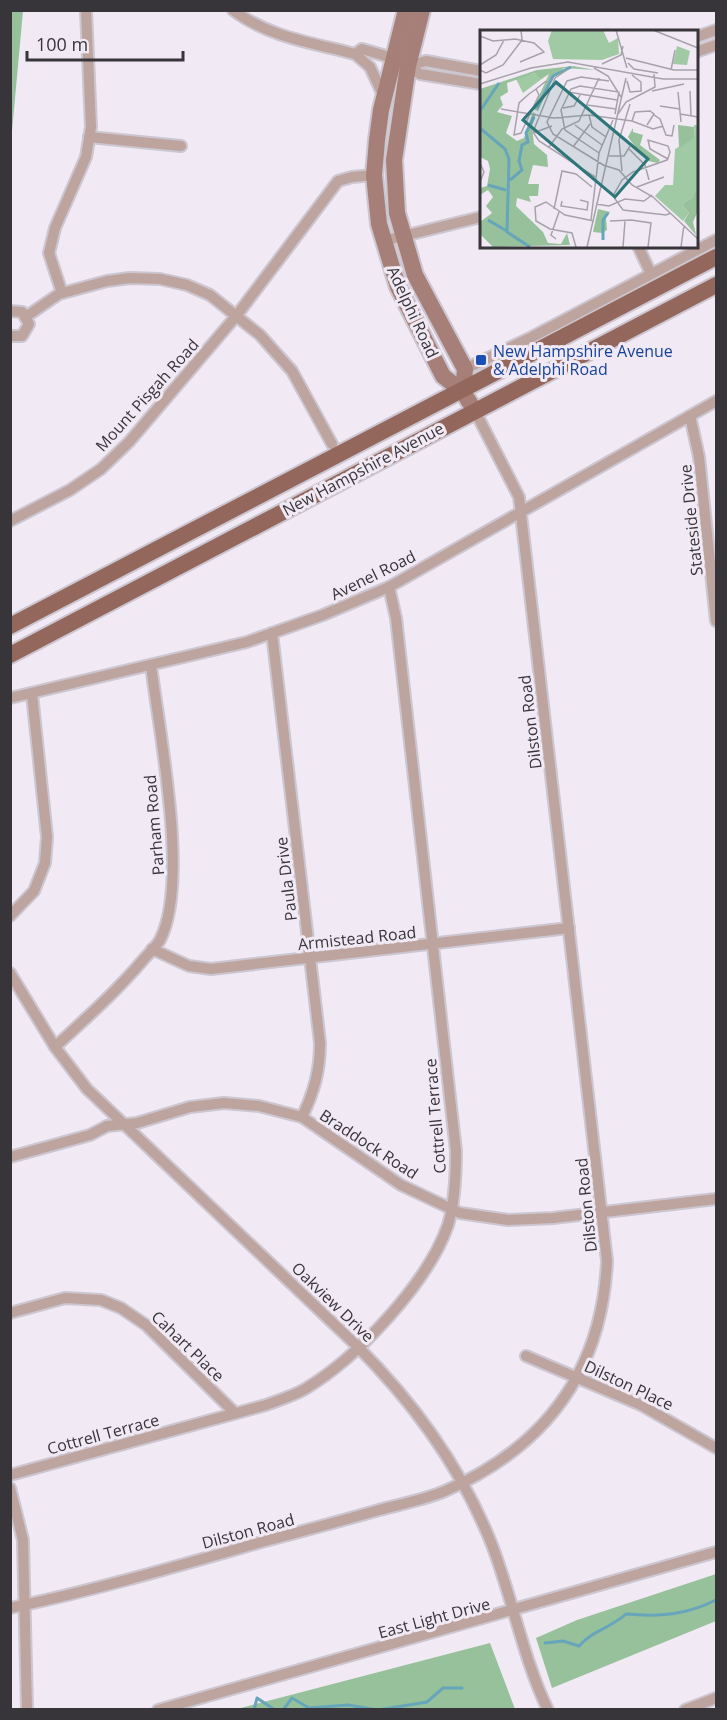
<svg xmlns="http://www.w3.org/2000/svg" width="727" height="1720" font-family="'Open Sans',sans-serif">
<rect width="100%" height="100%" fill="#f1eaf5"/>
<!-- forest -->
<g fill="#96c19b">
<path d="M11,10l12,1 -12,131 -1,-131z"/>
<path d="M716,1574v47l-164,67 -16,-50 41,-18z"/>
<path d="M490,1643l25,66h-279h1z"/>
</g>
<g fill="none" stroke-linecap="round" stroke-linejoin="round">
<!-- stream -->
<g stroke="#67a5bb" stroke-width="3">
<path d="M545,1643l18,-2 16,5c14,-16 30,-17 47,-32 34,3 60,1 90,-14"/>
<path d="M254,1710l3,-12 18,12"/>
<path d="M283,1710l9,-12 17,10 39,-3 30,5 49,-8 16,-14h19"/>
</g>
<!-- minor casing -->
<g stroke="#ccc6d0" stroke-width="14">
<g id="minor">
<path d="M233,10c35,27 80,33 122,44l7,-5 34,10 24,15 61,10"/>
<path d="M696,37l20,-7"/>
<path d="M696,52l20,-7"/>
<path d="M355,54l15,13 14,30"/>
<path d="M408,66l18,-5 55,10"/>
<path d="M89,137l92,9"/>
<path d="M383,241l98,-24"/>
<path d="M638,246l13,28"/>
<path d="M62,293l-13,-40 6,-25 31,-71 5,-30 -5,-117"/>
<path d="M10,311l12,1 7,12 -7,12h-12"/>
<path d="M27,316l32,-22 48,-13 23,-3 30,1 27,6 23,10 50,40 32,36 40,73"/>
<path d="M465,369l67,-32 184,-97"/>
<path d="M690,416l9,41 17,164"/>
<path d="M10,521l60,-31 31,-21 28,-27 108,-127 101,-134 14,-4 22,-2"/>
<path d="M272,633l48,410c0,28 -6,49 -18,74"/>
<path d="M10,698l237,-56 76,-27 66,-28 327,-186"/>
<path d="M10,916l24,-25 11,-28 2,-26 -15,-143"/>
<path d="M152,949l37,17 22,3 358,-41"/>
<path d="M10,973l45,74 32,42 270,257c57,57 105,123 135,199 20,52 32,116 56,165"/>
<path d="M55,1047c30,-28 61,-55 88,-87 5,-6 13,-13 17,-20 30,-58 -1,-208 -9,-275"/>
<path d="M10,1157l80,-22 17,-9 30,-3 53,-16 34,-4 35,3 43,11 99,68 59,28 48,7 45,-2 163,-19"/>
<path d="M10,1313l55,-15 36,2 20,8 25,17 89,88"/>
<path d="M526,1356l115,49 75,43"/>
<path d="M10,1475l256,-70c13,-5 27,-9 39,-16 52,-31 123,-106 143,-164 7,-23 8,-50 8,-74l-60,-533 -7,-31"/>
<path d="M10,1488l13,52 4,170"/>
<path d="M10,1608c86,-18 171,-43 255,-67 38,-10 76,-20 114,-31 22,-6 45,-10 66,-19 100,-44 157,-119 162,-230l-88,-764 -44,-86"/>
<path d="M158,1710l558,-158"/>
<path d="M685,1710l31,-12"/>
</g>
</g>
<!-- secondary casing -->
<g stroke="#ccc6d0" stroke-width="20">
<g id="secondary">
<path d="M406,10l-25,100 -4,30 -3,35 5,49 19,63 45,89 20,16 12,19"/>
<path d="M422,10l-14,56 -14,94 3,53 18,62 50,94 -2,23"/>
</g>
</g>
<!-- primary casing -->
<g stroke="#ccc6d0" stroke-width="20">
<g id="primary">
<path d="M10,626l706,-369"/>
<path d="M10,655l706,-370"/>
</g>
</g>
<!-- minor -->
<use href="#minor" stroke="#bea49e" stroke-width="10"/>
<!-- secondary -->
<use href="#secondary" stroke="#a68078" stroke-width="16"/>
<!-- primary -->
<use href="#primary" stroke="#94675d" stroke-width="16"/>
</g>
<!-- markers -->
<rect fill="#1a4fb4" stroke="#f1eaf5" stroke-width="2" x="475" y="354" width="12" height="12" rx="3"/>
<g text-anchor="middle" stroke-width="6" stroke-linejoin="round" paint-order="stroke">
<!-- street labels -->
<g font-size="16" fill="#38353a" stroke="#f1eaf5">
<text transform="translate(413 312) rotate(65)" y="6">Adelphi Road</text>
<text transform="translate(147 395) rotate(-48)" y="6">Mount Pisgah Road</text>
<text transform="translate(363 469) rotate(-28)" y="6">New Hampshire Avenue</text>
<text transform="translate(691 520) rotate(-96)" y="6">Stateside Drive</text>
<text transform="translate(373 575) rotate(-26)" y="6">Avenel Road</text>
<text transform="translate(530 722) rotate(-97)" y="6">Dilston Road</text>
<text transform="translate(154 825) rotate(-95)" y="6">Parham Road</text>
<text transform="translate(286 879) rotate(-97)" y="6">Paula Drive</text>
<text transform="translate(357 938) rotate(-6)" y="6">Armistead Road</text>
<text transform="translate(435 1116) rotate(-95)" y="6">Cottrell Terrace</text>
<text transform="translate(369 1144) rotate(33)" y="6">Braddock Road</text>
<text transform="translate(586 1205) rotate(-96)" y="6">Dilston Road</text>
<text transform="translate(333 1302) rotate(44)" y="6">Oakview Drive</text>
<text transform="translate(188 1346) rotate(44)" y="6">Cahart Place</text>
<text transform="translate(629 1385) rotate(25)" y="6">Dilston Place</text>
<text transform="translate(103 1434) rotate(-15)" y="6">Cottrell Terrace</text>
<text transform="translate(248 1531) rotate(-15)" y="6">Dilston Road</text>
<text transform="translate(434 1618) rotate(-15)" y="6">East Light Drive</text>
</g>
<!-- transit labels -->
<g font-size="16" fill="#164399" stroke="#f1eaf5" text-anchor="start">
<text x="493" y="357">New Hampshire Avenue<tspan x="493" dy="18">&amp; Adelphi Road</tspan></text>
</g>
</g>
<!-- overview -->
<g transform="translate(480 30)">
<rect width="218" height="218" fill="#f1eaf5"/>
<path d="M72,0h51l6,13 9,-5 1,16 -17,6 -49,-1 -5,-18zM197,16l13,5 -3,14 -14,-1zM75,39l-32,24 -7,-14 23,-7zM214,95h3v62l-5,11 -10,6 7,9 -6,8 -28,-25 10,-11h8l2,-36 20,-11z" fill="#a0caa4"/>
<path d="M93,36l22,4 -31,-2 -10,9 -16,34 -5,-2 16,-35 -8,5 -6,-6 -28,10 1,9 -8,5 3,8 -6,7 15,4 -6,17 11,8 7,-3 9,-26 3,2 -4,12 2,18 13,11 1,12 -15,-2 -5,19h11l-1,12h-9l2,6 -14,-4 -1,8 27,26 5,11 13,1 6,-11 3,12 -77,2 -13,-13v-12l12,-9 -6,-7 7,-9 -5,-7 -8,5v-7l7,-2 3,-17 -2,-8 -8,-4v-68l57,-19zM198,95l16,2 1,11 -16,10zM153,98v4l10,3 -3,10 20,15 -2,3 -10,-2 -12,-13 -8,-11zM217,157v26l-4,9 3,13 -12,-14 5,-8 -7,-9 10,-6zM118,179l12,3 -4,6 1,12 -5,3 -9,-1z" fill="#96c19b"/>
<path fill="none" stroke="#67a5bb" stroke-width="3" d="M57,78l16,-32 18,-9M0,81l19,-28M0,98l25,21 4,10 -2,73 23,15M30,150l12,-10 -3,-9 3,-16 6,-3 -2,-9 8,-16M8,155l18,5M8,190l19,11M123,210v-20l5,-7"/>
<path fill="none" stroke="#a7a2aa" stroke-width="1.5" d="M136,0l11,38M173,0l45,18M0,6l13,5 22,-2 19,4 10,9 -24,10M146,28l48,12h24M148,33l6,6 24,4M122,34l19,-9 2,-9M0,35l16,-10 8,-15M114,38l14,8 13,21M0,40l6,3 17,-8 19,-25 -1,-10M87,40l-12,8 -22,54 6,9 56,36M191,40l4,-20M147,51l3,11 11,-1v-9l-9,-7M73,52l15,10 49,8M0,54l51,-16 37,-6 95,17h35M56,59l3,6 -18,38 -7,2 5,-32 10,-9 7,-5 9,-7 2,-1M172,61l32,-7M210,61l1,25M198,62l3,30M107,75l29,4M180,76l20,3M83,78l11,-2 6,-11M21,79l53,9 35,-3 43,6 21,8 10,-3M138,84l8,-12 29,-15 -1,-13M200,84l18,3M109,85l3,12 14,10M174,85l6,4 6,16 6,1 2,-11M152,91l3,-9 15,-1 4,3 -7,11M95,95l27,20M53,103l19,-7M69,117l13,-18 17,-8 20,-43M93,117l17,-23M149,119l16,16 4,15M119,123l-34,-23 -4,-20 10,-21 9,-3 39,6 -4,22M129,126h15l6,-10M188,129l-18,-10 -2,-9 20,6 2,6 -2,6v1l-1,1 -34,12 -11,8 -9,16 10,14 43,5 5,-2M0,133l4,9 -4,10M125,136l-52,-32 -6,-12 20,-41 14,-4 28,4M126,136l13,4 13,15 21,12 45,42M142,141l-3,-31 11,-36M157,157l27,-10M82,171l-1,5 26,4 1,-8 -8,-2M116,174l13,2 16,-7 19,2 8,-6M74,179l8,-38 14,3 16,13M111,190l8,-67 14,-33M151,190l20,3 -3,24M130,191l21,-1M76,209l-5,-4 8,-23M96,217l-4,-14 -22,-4 -14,-8 -1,-14 11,-5 19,13 29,6M107,217l39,-169M143,217l2,-26M201,217l3,-22"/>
<path fill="#2d767a" fill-opacity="0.15" stroke="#2d767a" stroke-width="3" d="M76,52l92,77 -33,38 -92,-77z"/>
<rect width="218" height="218" fill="none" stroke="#38353a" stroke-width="3"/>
</g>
<!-- border -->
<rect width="727" height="1720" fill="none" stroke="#38353a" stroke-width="24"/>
<!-- scale -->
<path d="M27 51v9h156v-9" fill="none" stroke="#38353a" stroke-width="3"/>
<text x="36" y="51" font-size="18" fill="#38353a" stroke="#f1eaf5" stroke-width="4.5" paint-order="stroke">100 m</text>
</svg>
